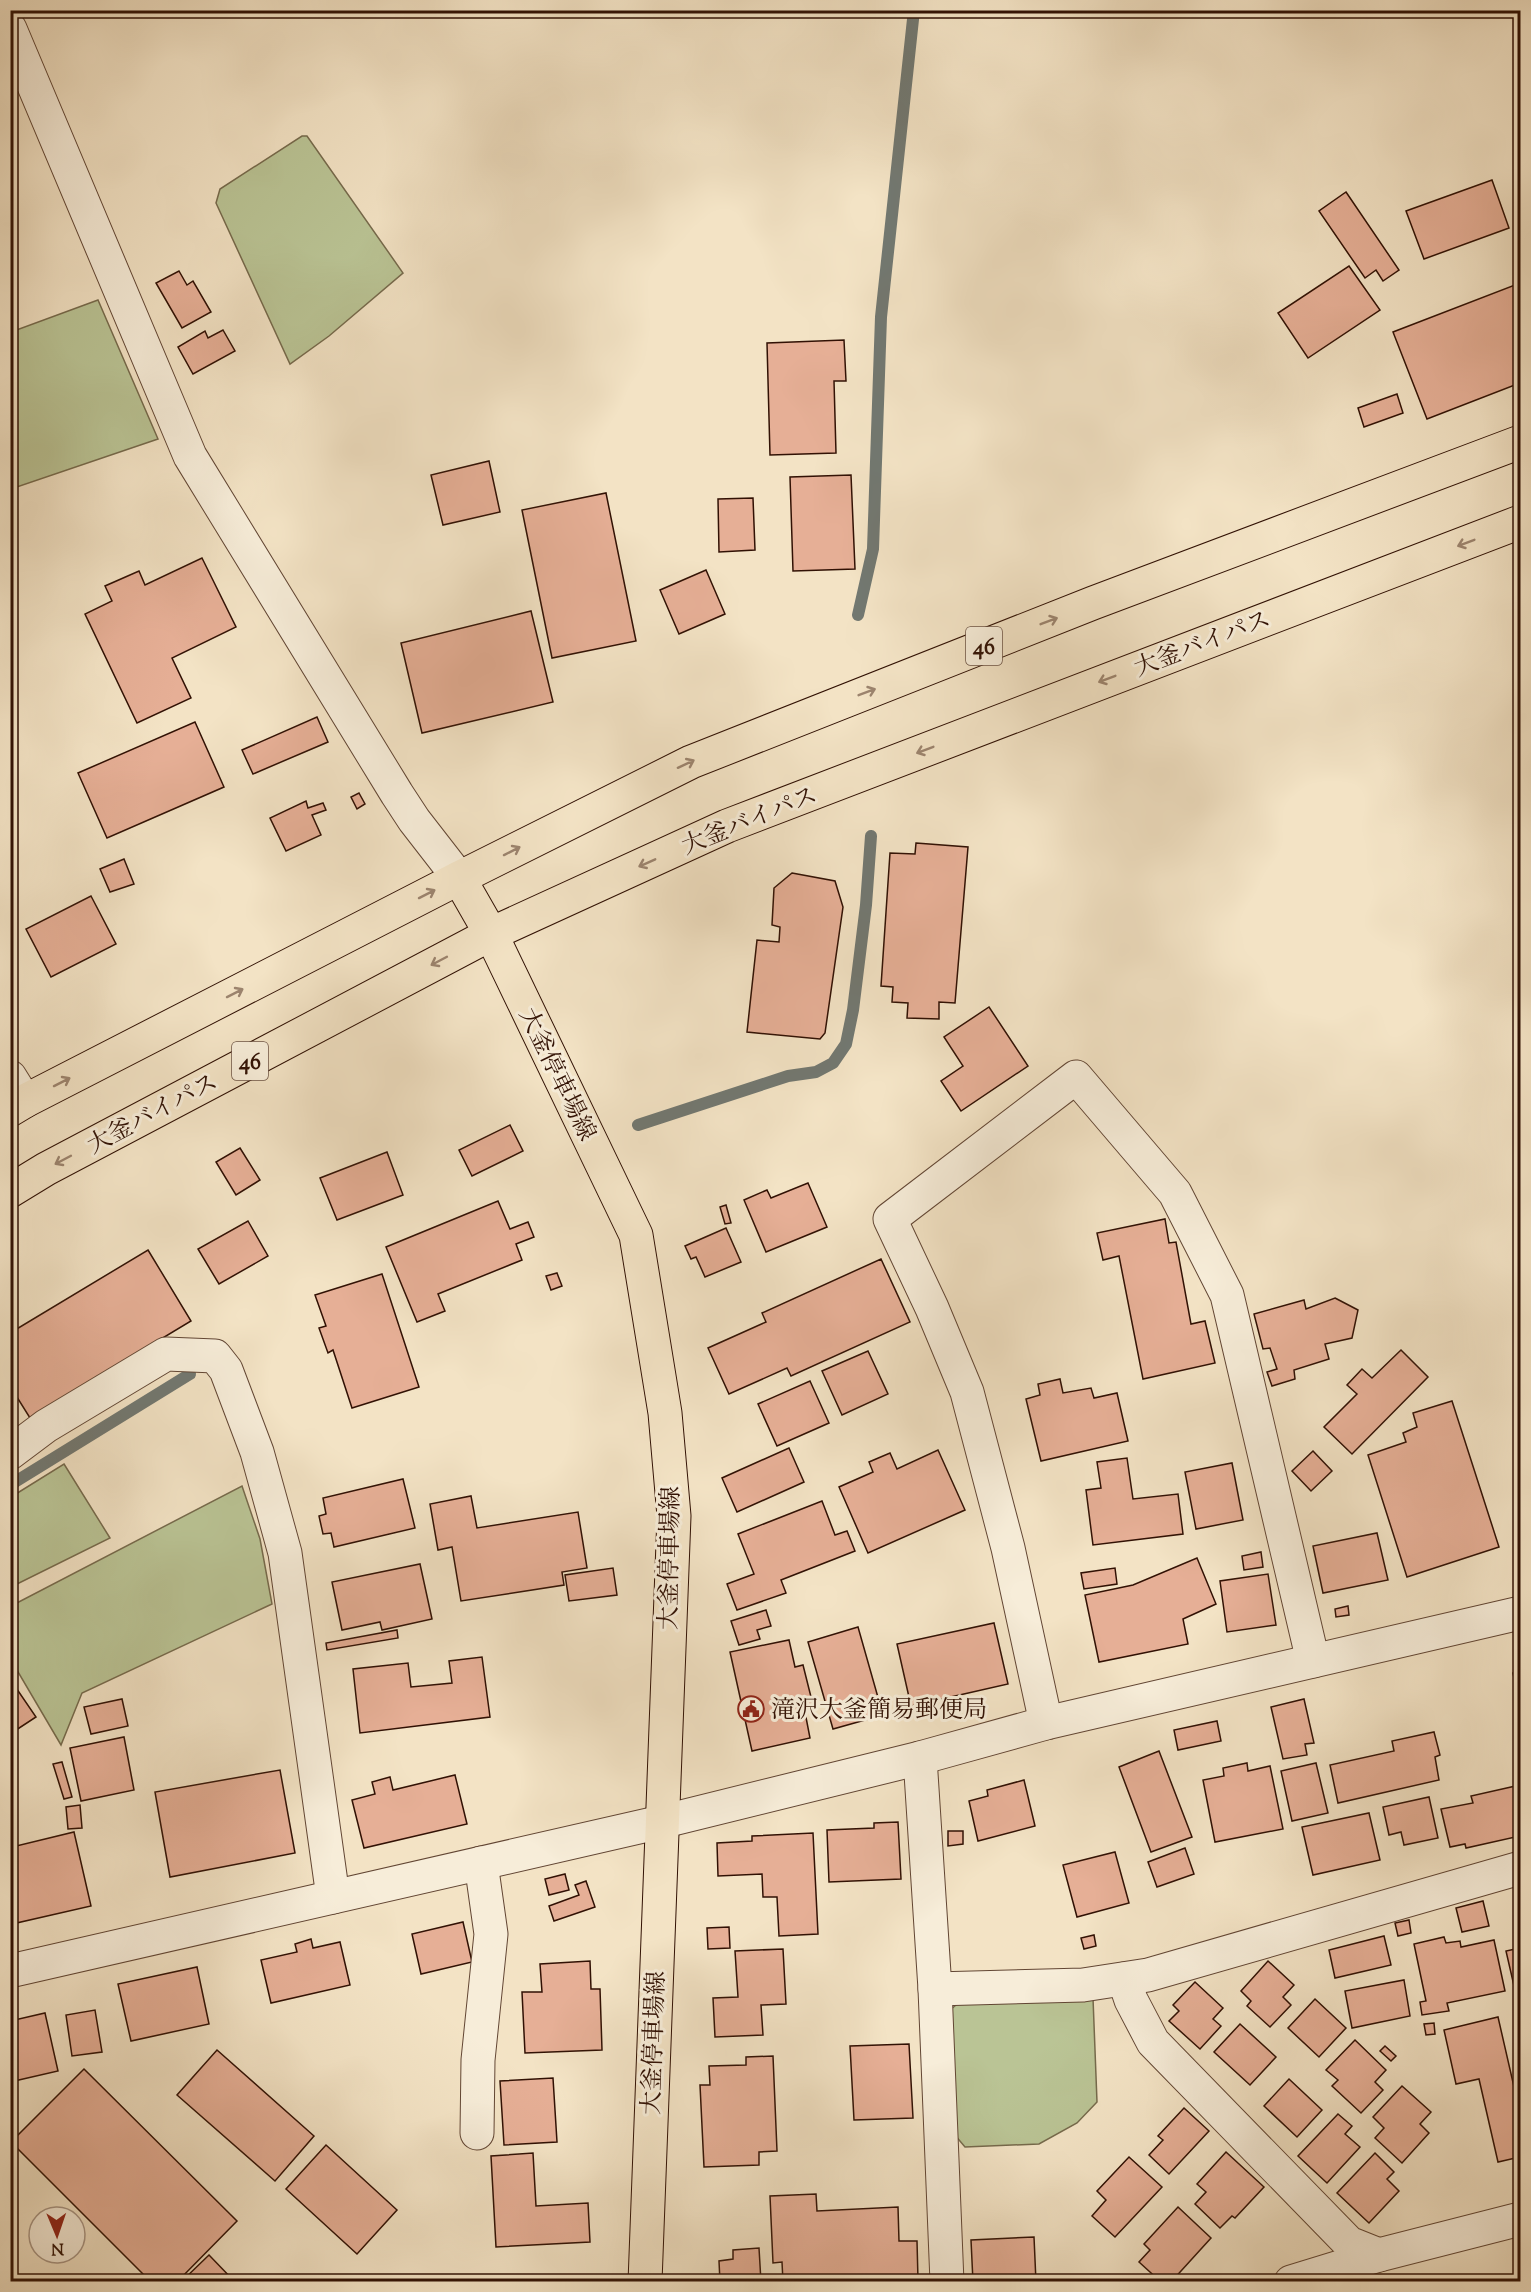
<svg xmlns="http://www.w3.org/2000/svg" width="1531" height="2292" font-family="'Sorts Mill Goudy','Noto Serif JP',serif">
<rect width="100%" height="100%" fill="#f3e3c5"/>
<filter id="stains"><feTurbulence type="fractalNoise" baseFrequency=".00333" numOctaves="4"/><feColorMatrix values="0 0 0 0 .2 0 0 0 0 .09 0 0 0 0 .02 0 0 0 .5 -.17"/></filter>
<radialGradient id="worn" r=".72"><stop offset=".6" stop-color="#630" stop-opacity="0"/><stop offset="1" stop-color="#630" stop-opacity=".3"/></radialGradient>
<!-- green -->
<g fill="#bac495" stroke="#766a4c" stroke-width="1.5">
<path d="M302,136h5l96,137 -74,63 -39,28 -74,-161 4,-14z"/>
<path d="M98,300l60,139 -147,50v-157z"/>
<path d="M64,1464l46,74 -99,49v-90z"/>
<path d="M242,1486l18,53 12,65 -190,89 -21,52 -50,-85v-54z"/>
<path d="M1093,1998l4,104 -20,21 -38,21 -74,3 -11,-13 -5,-123 14,-12z"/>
</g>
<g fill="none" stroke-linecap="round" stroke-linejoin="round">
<!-- stream -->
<g stroke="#727871" stroke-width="12">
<path d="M858,615l15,-66 8,-232 33,-307"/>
<path d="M638,1125l150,-49 28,-4 17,-9 13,-19 7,-34 13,-105 5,-69"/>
<path d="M10,1485l180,-111"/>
</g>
</g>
<!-- building -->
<g fill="#e6af96" stroke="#311104" stroke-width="1.5">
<path d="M1492,180l17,48 -85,31 -18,-48z"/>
<path d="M1346,192l53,78 -16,11 -7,-11 -11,8 -46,-67z"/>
<path d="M1349,266l31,44 -72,48 -30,-45z"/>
<path d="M179,271l8,14 6,-4 18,31 -29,16 -26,-45z"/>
<path d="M1520,283v100l-93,36 -34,-87z"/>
<path d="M223,330l12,21 -42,23 -15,-27 27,-16 3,7z"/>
<path d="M844,340l2,41h-12l2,72 -66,2 -3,-112z"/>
<path d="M1397,394l6,19 -39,14 -6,-19z"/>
<path d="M489,461l11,51 -57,13 -12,-50z"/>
<path d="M851,475l4,94 -62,2 -3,-94z"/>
<path d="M606,493l30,148 -84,17 -30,-148z"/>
<path d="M753,498l2,52 -36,2 -1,-53z"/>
<path d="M202,558l34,69 -64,31 19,40 -54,25 -52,-109 27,-13 -7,-15 34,-15 6,14z"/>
<path d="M706,570l19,44 -46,20 -19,-44z"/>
<path d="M531,611l22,91 -131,31 -21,-90z"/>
<path d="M317,717l11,25 -75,32 -11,-24z"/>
<path d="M195,722l29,65 -117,51 -29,-65z"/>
<path d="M359,793l6,11 -8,5 -6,-12z"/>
<path d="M306,801l2,7 15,-5 3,7 -14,5 9,20 -35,16 -16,-33z"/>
<path d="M916,843l52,4 -13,156 -16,-1v17l-32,-1 1,-15 -16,-1 1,-15 -12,-1 9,-133 25,1z"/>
<path d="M124,859l10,25 -24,8 -10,-23z"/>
<path d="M792,873l43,8 8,26 -18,126 -5,6 -73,-7 10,-92 22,2 1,-15 -8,-2 2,-37z"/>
<path d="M91,896l25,48 -65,33 -25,-48z"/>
<path d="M989,1007l39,59 -67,45 -20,-30 22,-15 -19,-29z"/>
<path d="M510,1125l13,26 -51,25 -13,-26z"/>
<path d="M240,1148l20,32 -24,15 -20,-33z"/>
<path d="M387,1152l16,43 -66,25 -17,-42z"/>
<path d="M808,1183l19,44 -61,25 -22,-52 23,-10 4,8z"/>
<path d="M498,1201l12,28 18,-7 6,15 -18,7 6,16 -84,34 7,17 -28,11 -31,-75z"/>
<path d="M726,1205l5,18 -6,1 -5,-17z"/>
<path d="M1165,1219l4,24 7,-1 15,82 14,-3 10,42 -72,16 -24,-123 -16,4 -6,-27z"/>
<path d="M248,1221l20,35 -49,28 -21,-35z"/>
<path d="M726,1228l15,34 -36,15 -9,-20 -5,2 -6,-13z"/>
<path d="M148,1250l43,71 -161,97 -20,-32v-53z"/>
<path d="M881,1259l29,63 -119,54 -4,-8 -58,26 -21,-46 58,-26 -4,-9z"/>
<path d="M557,1273l5,13 -11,4 -5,-14z"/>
<path d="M382,1274l37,113 -67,21 -19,-58 -5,3 -9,-25 7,-2 -11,-31z"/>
<path d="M1335,1298l23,12 -6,28 -27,6 4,15 -35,11 1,9 -23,7 -5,-14 10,-3 -7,-21 -7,1 -9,-35 50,-14 2,9z"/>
<path d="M1401,1350l27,27 -76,77 -28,-27 33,-33 -10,-9 15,-16 10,9z"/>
<path d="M868,1351l20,43 -46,21 -20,-44z"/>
<path d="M1060,1379l3,14 28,-5 3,10 23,-5 11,48 -87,20 -15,-62 14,-4 -2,-11z"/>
<path d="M810,1381l19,42 -52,23 -19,-42z"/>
<path d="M1452,1401l47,146 -92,30 -39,-122 38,-13 -3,-9 14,-6 -4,-14z"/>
<path d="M789,1448l15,34 -67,30 -15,-34z"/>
<path d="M938,1450l27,60 -97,43 -29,-66 34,-15 -4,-10 21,-9 7,16z"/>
<path d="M1313,1451l19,20 -21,20 -19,-20z"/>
<path d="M1127,1458l6,41 45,-5 5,40 -90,11 -7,-55 15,-2 -4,-26z"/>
<path d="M1232,1463l11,57 -47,9 -11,-57z"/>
<path d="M403,1479l12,49 -81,19 -3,-14 -8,1 -4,-18 7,-2 -3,-16z"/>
<path d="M471,1496l6,32 101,-16 9,56 -25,4 2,13 -103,16 -9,-54 -14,3 -8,-46z"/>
<path d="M822,1501l13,34 12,-4 8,20 -74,29 5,13 -49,17 -10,-26 27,-10 -16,-40z"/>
<path d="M1377,1533l11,47 -65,13 -10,-47z"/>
<path d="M1261,1552l2,15 -19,3 -2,-14z"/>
<path d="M1197,1558l19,46 -33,15 5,25 -89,18 -14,-67 48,-10z"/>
<path d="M420,1564l12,55 -50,11 -2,-8 -38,8 -10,-48z"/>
<path d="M613,1568l4,27 -48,6 -4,-26z"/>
<path d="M1115,1568l2,16 -33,5 -3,-16z"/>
<path d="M1268,1574l8,51 -49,7 -7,-51z"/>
<path d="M1348,1606l1,9 -13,2 -1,-8z"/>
<path d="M766,1610l5,16 -14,4 3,9 -21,6 -8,-24z"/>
<path d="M994,1623l14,61 -97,22 -14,-62z"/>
<path d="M858,1627l25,88 -50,14 -25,-87z"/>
<path d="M397,1630l1,8 -71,12 -1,-7z"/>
<path d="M789,1640l6,27 8,-2 10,40 -9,2 6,31 -58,13 -22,-99z"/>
<path d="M482,1657l8,60 -130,16 -7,-64 55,-6 3,24 41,-4 -3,-22z"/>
<path d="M1520,1671v36l-7,-34z"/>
<path d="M10,1679l26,38 -26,17z"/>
<path d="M122,1699l6,27 -37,8 -7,-27z"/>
<path d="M1304,1699l10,44 -9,1 2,11 -24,4 -12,-52z"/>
<path d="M1217,1721l4,20 -43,9 -4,-20z"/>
<path d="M1434,1732l6,23 -5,2 4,23 -101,23 -8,-38 64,-14 -2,-10z"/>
<path d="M124,1737l10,53 -53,11 -11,-53z"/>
<path d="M1159,1751l33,86 -41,15 -32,-85z"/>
<path d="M62,1762l10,35 -8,2 -11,-35z"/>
<path d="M1247,1763l1,8 22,-5 13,63 -68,13 -12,-62 21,-4 -1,-8z"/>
<path d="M1316,1763l12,50 -36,8 -11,-50z"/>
<path d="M280,1770l15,83 -125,24 -15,-85z"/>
<path d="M455,1775l12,49 -103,24 -12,-48 23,-6 -3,-12 18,-5 3,13z"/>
<path d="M1024,1780l11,46 -57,15 -9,-40 19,-5 -1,-6z"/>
<path d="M1520,1785v51l-54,12 -1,-4 -15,3 -9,-38 32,-6 -2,-7z"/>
<path d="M1429,1797l9,41 -34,7 -3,-13 -12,3 -6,-28z"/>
<path d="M80,1805l2,23 -14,1 -2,-22z"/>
<path d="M1369,1813l11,47 -67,15 -11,-48z"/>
<path d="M898,1822l3,57 -72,3 -2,-52 47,-2v-5z"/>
<path d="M948,1831h15v13l-15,2z"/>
<path d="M74,1832l17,74 -79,18 -2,-8v-45l7,-1 -5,-23z"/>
<path d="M813,1833l5,101 -39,2 -2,-39h-14l-1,-23 -44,2 -1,-33 35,-2v-5z"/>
<path d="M1185,1848l9,26 -37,13 -9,-25z"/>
<path d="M1115,1852l14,51 -52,14 -14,-52z"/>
<path d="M565,1874l4,16 -20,5 -4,-16z"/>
<path d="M586,1881l9,26 -41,14 -5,-15 30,-11 -4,-10z"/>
<path d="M1483,1901l6,25 -27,6 -6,-24z"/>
<path d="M1409,1920l2,13 -13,3 -3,-13z"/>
<path d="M463,1922l9,40 -51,12 -9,-40z"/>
<path d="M729,1927l1,21 -22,1 -1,-21z"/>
<path d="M1094,1935l2,11 -12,3 -3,-11z"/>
<path d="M1384,1936l7,29 -56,13 -6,-28z"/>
<path d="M1444,1937l2,6 14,-2 1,6 33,-7 11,51 -58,12 2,8 -27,4 -2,-13 6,-1 -12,-57z"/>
<path d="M311,1939l2,9 27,-6 10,43 -79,18 -10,-43 36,-8 -2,-8z"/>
<path d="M1520,1948v37l-6,1 -8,-35z"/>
<path d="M783,1949l3,55 -25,1 2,30 -48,2 -2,-39 25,-1 -3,-46z"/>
<path d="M590,1961l1,28h9l2,61 -77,3 -3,-61h20l-2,-28z"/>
<path d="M1268,1961l26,24 -11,12 8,8 -21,22 -23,-21 4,-5 -10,-10z"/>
<path d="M197,1967l12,57 -78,17 -13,-57z"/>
<path d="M1404,1980l6,36 -58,12 -7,-37z"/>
<path d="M1195,1982l28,26 -10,11 8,7 -21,23 -31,-28 10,-10 -6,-6z"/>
<path d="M1315,1999l31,29 -27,29 -31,-29z"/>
<path d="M95,2010l7,42 -30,4 -6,-41z"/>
<path d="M45,2013l13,58 -48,11v-61z"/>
<path d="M1498,2017l22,96v44l-22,5 -19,-83 -23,5 -12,-54z"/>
<path d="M1434,2023l1,11 -9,1 -2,-11z"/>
<path d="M1240,2024l36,33 -26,28 -36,-33z"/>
<path d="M1355,2040l31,30 -11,12 8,8 -22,23 -29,-27 6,-6 -12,-10z"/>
<path d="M909,2044l4,74 -59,2 -4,-74z"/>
<path d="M1385,2046l11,10 -5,5 -11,-10z"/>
<path d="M217,2050l97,86 -39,45 -98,-86z"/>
<path d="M773,2056l4,95 -18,1v13l-55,2 -4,-82h10l-1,-19 37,-1v-8z"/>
<path d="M84,2069l153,152 -60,61h-26l-140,-140z"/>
<path d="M553,2078l4,64 -53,3 -4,-64z"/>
<path d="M1289,2079l33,31 -25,27 -33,-31z"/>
<path d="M1402,2086l29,26 -11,12 9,9 -27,30 -27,-25 9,-10 -11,-11z"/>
<path d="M1184,2108l25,23 -40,43 -20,-19 14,-15 -5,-4z"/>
<path d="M1338,2114l14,12 -7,8 15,13 -33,36 -29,-27z"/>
<path d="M326,2145l71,65 -40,44 -71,-65z"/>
<path d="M1226,2152l38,35 -29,31 -3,-2 -12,12 -25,-24 11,-12 -9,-8z"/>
<path d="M533,2153l3,53 52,-3 2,39 -94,5 -5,-91z"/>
<path d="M1375,2153l19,19 -7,7 12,12 -30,32 -32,-30z"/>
<path d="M1129,2157l33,30 -47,50 -23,-21 14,-16 -9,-9z"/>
<path d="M816,2194l1,17 81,-4 1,34h18l1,39 -135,2 -1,-20 -9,1 -3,-67z"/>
<path d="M1178,2207l33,31 -40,44h-10l-22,-20 11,-12 -6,-6z"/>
<path d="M1034,2237l2,45h-63l-2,-42z"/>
<path d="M759,2248l2,34h-41l-1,-21 14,-2v-9z"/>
<path d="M209,2255l26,27h-54z"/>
<path d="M1397,2278v4h-38l-1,-3z"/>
</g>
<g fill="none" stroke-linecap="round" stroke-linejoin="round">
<!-- minor casing -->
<g stroke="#624634" stroke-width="35">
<g id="minor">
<path d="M10,29l180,427 207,338 17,26 45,58"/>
<path d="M10,1077l15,24"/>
<path d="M10,1453l36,-27 120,-72 49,2 11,14 31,82 28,101 48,344"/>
<path d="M1046,1723l-38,-175 -41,-156 -35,-84 -42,-89 186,-142 99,116 52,102 86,366"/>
<path d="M920,1758l15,231 12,293"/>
<path d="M10,1971l651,-149 259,-64 126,-35 474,-110"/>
<path d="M1124,1979l7,21 22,42 196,201 30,12"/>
<path d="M935,1989l148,-4 65,-10 372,-107"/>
<path d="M477,2133l1,-73 13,-126 -10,-71"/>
<path d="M1291,2282l88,-27 141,-36"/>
</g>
</g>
<!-- major casing -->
<g stroke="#311104" stroke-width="35">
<path id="major" d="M459,878l32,56 145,301 29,178 9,103 -29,766"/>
</g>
<!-- highway casing -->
<g stroke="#311104" stroke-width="35">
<g id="highway">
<path d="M10,1110l15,-9 434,-223 232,-116 402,-159 427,-161"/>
<path d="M10,1191l36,-22 445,-235 236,-108 793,-304"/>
</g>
</g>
<!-- minor -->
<use href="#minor" stroke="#f7edd9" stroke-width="33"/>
<!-- major -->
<use href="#major" stroke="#f3e3c5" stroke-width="33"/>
<!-- highway -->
<use href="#highway" stroke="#f3e3c5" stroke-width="33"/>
</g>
<!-- one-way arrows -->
<defs><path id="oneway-shaft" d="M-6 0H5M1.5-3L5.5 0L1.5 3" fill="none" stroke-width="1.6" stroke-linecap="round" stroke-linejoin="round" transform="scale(1.5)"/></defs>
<g stroke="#9c846e">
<use href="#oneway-shaft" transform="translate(1466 543) rotate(159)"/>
<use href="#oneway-shaft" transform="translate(1049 621) rotate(-21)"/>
<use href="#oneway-shaft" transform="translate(1107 679) rotate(159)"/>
<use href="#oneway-shaft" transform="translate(867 692) rotate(-21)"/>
<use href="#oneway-shaft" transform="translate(925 750) rotate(159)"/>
<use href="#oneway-shaft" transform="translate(686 764) rotate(-25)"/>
<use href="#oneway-shaft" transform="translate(512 851) rotate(-27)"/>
<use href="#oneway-shaft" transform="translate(647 863) rotate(156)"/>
<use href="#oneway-shaft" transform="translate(427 894) rotate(-27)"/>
<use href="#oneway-shaft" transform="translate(439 961) rotate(152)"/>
<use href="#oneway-shaft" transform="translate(235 993) rotate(-27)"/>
<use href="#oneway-shaft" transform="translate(62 1082) rotate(-27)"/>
<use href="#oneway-shaft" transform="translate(63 1160) rotate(152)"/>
</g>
<!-- icons -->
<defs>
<g id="civic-ring" transform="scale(1.35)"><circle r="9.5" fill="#f7edd9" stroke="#8f2418" stroke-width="1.5"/><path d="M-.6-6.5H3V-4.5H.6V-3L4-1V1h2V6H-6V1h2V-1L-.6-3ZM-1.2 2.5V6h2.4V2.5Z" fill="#8f2418"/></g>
</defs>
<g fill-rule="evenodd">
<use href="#civic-ring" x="751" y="1709"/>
</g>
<g text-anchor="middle" stroke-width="6" stroke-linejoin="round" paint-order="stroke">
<!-- shield labels -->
<g fill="#f7edd9" stroke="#6c5344" stroke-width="1.5">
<rect x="966" y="627" width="36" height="38" rx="4.5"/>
<rect x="232" y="1042" width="36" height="38" rx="4.5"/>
</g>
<g font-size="22" font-weight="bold" fill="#311104">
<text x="984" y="654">46</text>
<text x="250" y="1069">46</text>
</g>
<!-- street labels -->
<g font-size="24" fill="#311104" stroke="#f7edd9">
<text transform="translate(1202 643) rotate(-21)" y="8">大釜バイパス</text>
<text transform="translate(749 820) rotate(-22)" y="8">大釜バイパス</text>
<text transform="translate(558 1074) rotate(64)" y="8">大釜停車場線</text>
<text transform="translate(152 1113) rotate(-28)" y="8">大釜バイパス</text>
<text transform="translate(669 1558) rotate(-89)" y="8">大釜停車場線</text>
<text transform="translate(653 2043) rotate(-88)" y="8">大釜停車場線</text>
</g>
<!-- poi labels -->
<g font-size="24" fill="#311104" stroke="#f7edd9" text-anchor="start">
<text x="771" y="1717">滝沢大釜簡易郵便局</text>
</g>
</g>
<!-- margin -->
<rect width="1531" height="2292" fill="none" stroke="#f3e3c5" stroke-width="36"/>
<rect x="12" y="12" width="1507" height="2268" fill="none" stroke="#311104" stroke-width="3"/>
<rect x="18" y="18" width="1495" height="2256" fill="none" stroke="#311104" stroke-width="1.5"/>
<!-- north arrow -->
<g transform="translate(57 2235) rotate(178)"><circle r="28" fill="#f7edd9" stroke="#a89584" stroke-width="1.5"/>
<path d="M0-4.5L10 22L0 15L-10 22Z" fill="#8f2418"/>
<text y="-9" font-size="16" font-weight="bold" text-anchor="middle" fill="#311104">N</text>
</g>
<rect width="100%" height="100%" filter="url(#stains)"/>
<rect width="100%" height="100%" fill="url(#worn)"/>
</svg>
